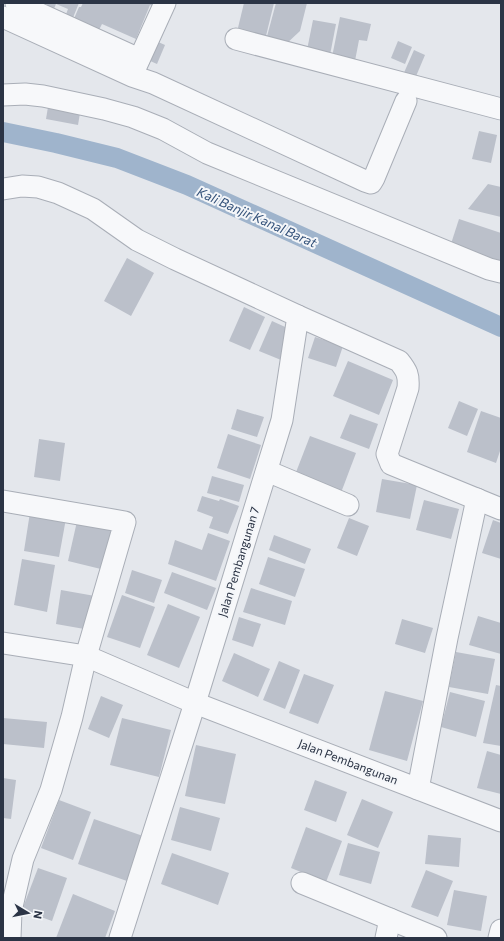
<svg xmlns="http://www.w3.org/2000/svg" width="504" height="941" font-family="Commissioner,sans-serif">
<rect width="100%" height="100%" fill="#e4e7ec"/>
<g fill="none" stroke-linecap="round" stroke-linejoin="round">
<!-- canal -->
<path stroke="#9fb4cc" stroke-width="20" d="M3,132l53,11 61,15 70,27 314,142"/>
</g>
<!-- building -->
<g fill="#bbc0ca">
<path d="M48,3h31l-7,17 -7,-3 3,-8 -12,-5 -3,7 -8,-3z"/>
<path d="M83,3h73l-2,4 -4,-2 -14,34 -34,-15 -4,8 -25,-11 6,-14h2z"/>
<path d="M244,3h30l-10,41 -28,-8z"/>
<path d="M276,3h31l-7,28 -15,14 -19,-5z"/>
<path d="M340,17l31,7 -4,17 -8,-1 -5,26 -23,-4z"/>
<path d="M313,20l23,4 -6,31 -23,-5z"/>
<path d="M156,41l9,4 -8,19 -9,-4z"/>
<path d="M398,41l14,6 -7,17 -14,-6z"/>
<path d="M414,50l11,5 -11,26 -11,-6z"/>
<path d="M49,101l32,6 -3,18 -32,-6z"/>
<path d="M479,131l18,4 -6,28 -19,-4z"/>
<path d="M488,184l13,3v30l-33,-8z"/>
<path d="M459,219l42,14v29l-52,-12z"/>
<path d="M127,258l27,15 -23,43 -27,-15z"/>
<path d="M244,307l21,10 -15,33 -21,-9z"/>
<path d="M272,321l22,10 -13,29 -22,-9z"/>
<path d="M315,337l28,9 -7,21 -28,-9z"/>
<path d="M348,361l45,19 -14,35 -46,-19z"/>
<path d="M459,401l19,8 -11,27 -19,-8z"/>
<path d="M237,409l27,8 -7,20 -26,-8z"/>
<path d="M481,411l20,7v30l-5,15 -29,-11z"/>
<path d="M350,414l28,10 -9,25 -29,-11z"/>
<path d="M228,434l33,11 -11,34 -33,-11z"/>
<path d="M310,436l46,17 -17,45 -46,-18z"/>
<path d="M39,439l26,4 -5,38 -26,-4z"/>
<path d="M212,476l32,9 -5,17 -32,-9z"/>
<path d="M382,479l35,6 -7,34 -34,-7z"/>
<path d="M202,496l17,5 1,-2 19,7 -11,28 -19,-6 4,-11 -16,-6z"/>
<path d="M424,500l35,9 -8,30 -35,-9z"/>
<path d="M31,506l36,7 -8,44 -35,-6z"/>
<path d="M78,517l37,9 -10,44 -37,-9z"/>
<path d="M349,518l20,8 -12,30 -20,-8z"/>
<path d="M493,520l8,3v36l-19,-6z"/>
<path d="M208,533l22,8 -14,40 -48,-17 7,-24 27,10z"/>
<path d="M274,535l37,14 -6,15 -36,-14z"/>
<path d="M268,557l37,12 -10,28 -36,-13z"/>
<path d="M22,559l33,6 -8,47 -33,-7z"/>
<path d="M132,570l30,10 -8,23 -29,-10z"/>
<path d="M172,572l44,16 -9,22 -43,-17z"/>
<path d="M251,588l41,13 -7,24 -42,-13z"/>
<path d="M61,590l34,6 -5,34 -34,-6z"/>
<path d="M122,595l33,12 -15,41 -33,-11z"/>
<path d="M168,604l32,13 -21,51 -32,-13z"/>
<path d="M478,616l23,7v31l-32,-9z"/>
<path d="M239,617l22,7 -8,23 -21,-7z"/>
<path d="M402,619l31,9 -8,25 -30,-9z"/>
<path d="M456,652l39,7 -7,35 -39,-7z"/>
<path d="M234,653l36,16 -12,28 -36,-16z"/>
<path d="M279,661l21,9 -15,39 -22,-9z"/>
<path d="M304,674l30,11 -16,39 -29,-11z"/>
<path d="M496,685l5,1v60l-18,-3z"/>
<path d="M385,691l38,10 -16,60 -38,-11z"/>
<path d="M450,692l35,9 -9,36 -35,-10z"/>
<path d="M101,696l22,9 -14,33 -21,-9z"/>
<path d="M3,718l44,4 -3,26 -41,-4z"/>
<path d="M122,718l49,12 -12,47 -49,-12z"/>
<path d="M196,745l40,9 -11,50 -40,-8z"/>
<path d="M487,751l14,4v39l-24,-6z"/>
<path d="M3,778l13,2 -5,39 -8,-1z"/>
<path d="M315,780l32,12 -11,30 -32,-12z"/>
<path d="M362,799l31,13 -15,36 -31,-13z"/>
<path d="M59,800l32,12 -18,48 -32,-12z"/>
<path d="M180,807l40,11 -9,33 -40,-11z"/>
<path d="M94,819l49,17 -16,45 -49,-17z"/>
<path d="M306,827l36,14 -16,41 -35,-14z"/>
<path d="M428,835l33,3 -2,29 -34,-3z"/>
<path d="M348,843l32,9 -9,32 -32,-9z"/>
<path d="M172,853l57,20 -11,32 -57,-21z"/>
<path d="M38,868l29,10 -15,43 -30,-11z"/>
<path d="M426,870l27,11 -15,36 -27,-10z"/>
<path d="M454,890l33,6 -6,35 -34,-6z"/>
<path d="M73,894l42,17 -10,27h-49z"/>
</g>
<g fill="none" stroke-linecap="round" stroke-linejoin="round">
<!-- minor casing -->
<g stroke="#a9aeb7" stroke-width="23">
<g id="minor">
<path d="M16,3l123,56"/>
<path d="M3,17l129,59 21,7 212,98 6,2 3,-5 32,-77"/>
<path d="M236,39l265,70"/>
<path d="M134,71l31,-68"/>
<path d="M3,95l22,-1 18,2 61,13 29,8 30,12 44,24 282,116 12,3"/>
<path d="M3,189l19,-3 16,1 20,6 35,16 44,31 38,19 123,57 -16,104 -87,283 -75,235"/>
<path d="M298,316l101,45c8,10 10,14 9,27l-21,66 4,10 110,45"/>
<path d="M267,471l81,34"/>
<path d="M3,501l122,21 -39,134 -14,61 -21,73 -28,69 -12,52 -1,27"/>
<path d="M3,643l83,13 109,47 306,118"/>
<path d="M418,789l29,-151 30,-139"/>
<path d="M302,883l134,55"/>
<path d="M386,938l4,-19"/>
<path d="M499,938l2,-8"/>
</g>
</g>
<!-- minor -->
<use href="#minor" stroke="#f7f8fa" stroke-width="21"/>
</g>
<g text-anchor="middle" stroke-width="4" stroke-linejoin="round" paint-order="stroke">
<!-- street labels -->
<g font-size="12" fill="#2b3445" stroke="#f4f6f9">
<text transform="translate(239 562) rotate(-73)" y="4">Jalan Pembangunan 7</text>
<text transform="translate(348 762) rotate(21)" y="4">Jalan Pembangunan</text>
</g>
<!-- water labels -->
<g font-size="13" font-style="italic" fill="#34527a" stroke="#f4f6f9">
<text transform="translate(257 217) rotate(24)" y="5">Kali Banjir Kanal Barat</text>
</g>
</g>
<!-- border -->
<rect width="504" height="941" fill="none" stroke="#2b3445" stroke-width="8"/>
<!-- north arrow -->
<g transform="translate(28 913) rotate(100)" stroke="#f4f6f9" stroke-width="3" paint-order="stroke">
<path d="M0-3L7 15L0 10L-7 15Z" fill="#2b3445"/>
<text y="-6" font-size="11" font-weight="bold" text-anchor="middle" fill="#2b3445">N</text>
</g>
</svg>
